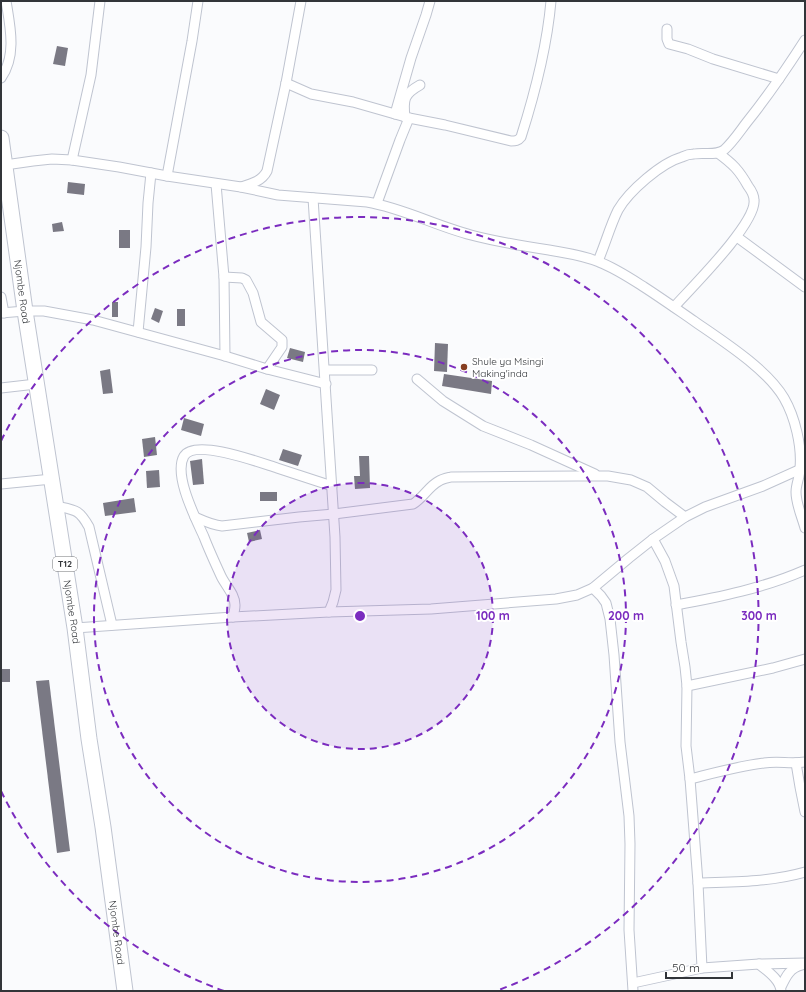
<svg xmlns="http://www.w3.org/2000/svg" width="806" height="992" font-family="Quicksand,sans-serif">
<rect width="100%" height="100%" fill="#fafbfd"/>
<!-- building -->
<g fill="#7a7984">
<path d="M57,46l11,2 -3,18 -12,-2z"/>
<path d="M68,182l17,2 -1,11 -17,-2z"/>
<path d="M62,222l2,9 -11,1 -1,-8z"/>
<rect x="119" y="230" width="11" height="18"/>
<rect x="112" y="302" width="6" height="15"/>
<path d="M155,308l8,3 -4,12 -8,-4z"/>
<rect x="177" y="309" width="8" height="17"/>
<path d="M435,343l13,1 -1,28 -13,-1z"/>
<path d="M290,348l15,4 -2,10 -16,-4z"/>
<path d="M110,369l3,24 -10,1 -3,-23z"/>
<path d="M444,374l48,7 -1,13 -49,-8z"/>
<path d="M266,389l14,6 -6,15 -14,-6z"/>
<path d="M184,418l20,6 -3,12 -20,-6z"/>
<path d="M155,437l2,18 -13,2 -2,-18z"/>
<path d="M283,449l19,6 -4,11 -19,-6z"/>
<path d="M359,456h10l1,32 -15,1 -1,-13h6z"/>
<path d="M202,459l2,25 -11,1 -3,-24z"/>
<path d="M159,470l1,17 -13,1 -1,-17z"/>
<rect x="260" y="492" width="17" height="9"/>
<path d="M134,498l2,14 -31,4 -2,-13z"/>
<path d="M260,530l2,9 -13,3 -2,-9z"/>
<rect x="1" y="669" width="9" height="13"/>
<path d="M49,680l21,171 -13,2 -21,-172z"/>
</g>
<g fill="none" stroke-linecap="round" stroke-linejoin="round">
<!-- minor casing -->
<g stroke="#bfc4d0" stroke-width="11">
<g id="minor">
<path d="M667,29v10l2,5 19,5 25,10 66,20"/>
<path d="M1,78c16,-23 9,-52 5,-77"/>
<path d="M286,83l25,11 42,8 56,16 36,7 66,16c4,0 7,0 10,-4 14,-44 26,-90 30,-136"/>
<path d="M395,114l16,-56 15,-43 4,-14"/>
<path d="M405,117c-2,-18 -1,-23 15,-32"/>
<path d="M72,160l19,-85 9,-74"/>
<path d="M5,165l28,-4 19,-2 20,1 47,7 48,9 74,11 37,8 89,7c36,6 69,24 104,33 26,7 52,11 78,15 16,3 34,5 50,12 16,6 31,16 45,25 17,11 34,23 50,34 29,20 73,48 90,77 11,19 18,48 16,70 0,9 -4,16 -4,24 0,12 6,25 9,36"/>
<path d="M167,176l25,-135 6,-40"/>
<path d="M216,184l8,93 1,79"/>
<path d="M241,187c10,-3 21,-6 26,-16l19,-88 15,-82"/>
<path d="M313,198l22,339 1,53 -3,12 -4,10"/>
<path d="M377,203l23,-63 9,-22"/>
<path d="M737,237l68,50"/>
<path d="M598,261c7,-16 12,-35 20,-51 11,-19 43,-47 64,-53 4,-2 8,-3 12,-3 9,-2 22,2 30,-4 9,-8 16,-19 23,-28 21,-26 40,-54 58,-82"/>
<path d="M224,277l18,1 4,2 7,13 8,29 21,18v7l-15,22"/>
<path d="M1,297l3,16"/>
<path d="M674,307c16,-18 83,-84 80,-107 0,-4 -3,-10 -6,-14 -9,-16 -15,-22 -30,-33"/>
<path d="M1,313l24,-2h19l49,9 132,36 42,13 59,15"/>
<path d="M138,332l8,-85 2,-44 3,-30"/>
<path d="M325,370h47"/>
<path d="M417,379l26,22 40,25 48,19 64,29"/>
<path d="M1,388l35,-4"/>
<path d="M1,484l51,-5"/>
<path d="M56,506c19,4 23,3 33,21l23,98"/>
<path d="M195,517c9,4 17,8 27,9l77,-9 35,-3 79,-10c10,-6 16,-18 26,-23 3,-2 8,-3 12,-4l126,-1h31l23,4 16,7 18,15 20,15"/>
<path d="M653,539l12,22 9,25 7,56 4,25 2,19 -1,60 4,33 8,104 4,85"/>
<path d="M593,588l8,8 5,7 4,16 4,36 6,87 9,74 1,28 -1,86 4,61"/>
<path d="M676,605c44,-8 88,-17 129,-35"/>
<path d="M233,617c1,-4 2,-8 2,-12 0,-11 -10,-20 -14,-29 -6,-13 -12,-26 -17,-39 -8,-18 -31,-62 -20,-81 11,-18 77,7 93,12 18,6 37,12 55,18"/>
<path d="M75,628l158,-11 96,-5 102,-3 125,-10 21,-4 16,-7 36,-30 24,-19 32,-22 20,-10 58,-21 40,-18"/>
<path d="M687,686l86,-18 32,-9"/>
<path d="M796,763l4,24 5,25"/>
<path d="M690,779c24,-6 49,-13 74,-16 14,-2 27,1 41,-1"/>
<path d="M698,883c36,-1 72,-1 107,-11"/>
<path d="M759,964c8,7 21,15 22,27"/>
<path d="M633,983l69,-15 57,-4 46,-1"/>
<path d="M781,987c5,-11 9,-19 21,-22"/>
</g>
</g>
<!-- trunk casing -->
<g stroke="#bfc4d0" stroke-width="17">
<g id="trunk">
<path id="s1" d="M1,138l24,173 50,317 14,111 14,88 22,164"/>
</g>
</g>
<!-- minor -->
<use href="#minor" stroke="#fff" stroke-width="9"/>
<!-- trunk -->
<use href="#trunk" stroke="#fff" stroke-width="15"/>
</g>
<!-- distance rings -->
<circle cx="360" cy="616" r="133" fill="#7b2cbf" fill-opacity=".12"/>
<g fill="none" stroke="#7b2cbf" stroke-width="2" stroke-dasharray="7 5">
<circle cx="360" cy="616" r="133"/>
<circle cx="360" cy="616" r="266"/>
<path d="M224 991A399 399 0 0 1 1 791M1 441A399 399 0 1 1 496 991"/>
</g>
<!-- markers -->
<circle fill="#863e21" stroke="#fff" stroke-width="1.5" cx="464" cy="367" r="4"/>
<g text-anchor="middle" stroke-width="4" stroke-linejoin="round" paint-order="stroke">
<!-- shield labels -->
<rect fill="#fff" stroke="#707274" stroke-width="1" x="53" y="557" width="24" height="14" rx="3"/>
<g font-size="9" font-weight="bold" fill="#323539">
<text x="65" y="567">T12</text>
</g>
<!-- street labels -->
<g font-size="10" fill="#323539" stroke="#fff">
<text dy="4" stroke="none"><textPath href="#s1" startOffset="155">Njombe Road</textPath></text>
<text dy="4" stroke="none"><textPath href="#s1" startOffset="479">Njombe Road</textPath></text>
<text dy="4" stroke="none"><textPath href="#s1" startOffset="803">Njombe Road</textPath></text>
</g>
<!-- poi labels -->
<g font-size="10" fill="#323539" stroke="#fff" text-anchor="start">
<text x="472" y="365">Shule ya Msingi<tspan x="472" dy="12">Making'inda</tspan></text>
</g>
</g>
<circle cx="360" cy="616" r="6" fill="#7b2cbf" stroke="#fff" stroke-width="2"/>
<g font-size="12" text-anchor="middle" font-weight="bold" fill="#7b2cbf" stroke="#fff" stroke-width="4" stroke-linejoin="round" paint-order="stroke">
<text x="493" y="620">100 m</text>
<text x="626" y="620">200 m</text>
<text x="759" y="620">300 m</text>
</g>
<!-- border -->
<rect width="806" height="992" fill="none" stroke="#323539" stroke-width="4"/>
<!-- scale -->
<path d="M666 972v6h66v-6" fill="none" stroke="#323539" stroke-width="2"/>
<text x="672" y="972" font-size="12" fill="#323539" stroke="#ffffff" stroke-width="3" paint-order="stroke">50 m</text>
</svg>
